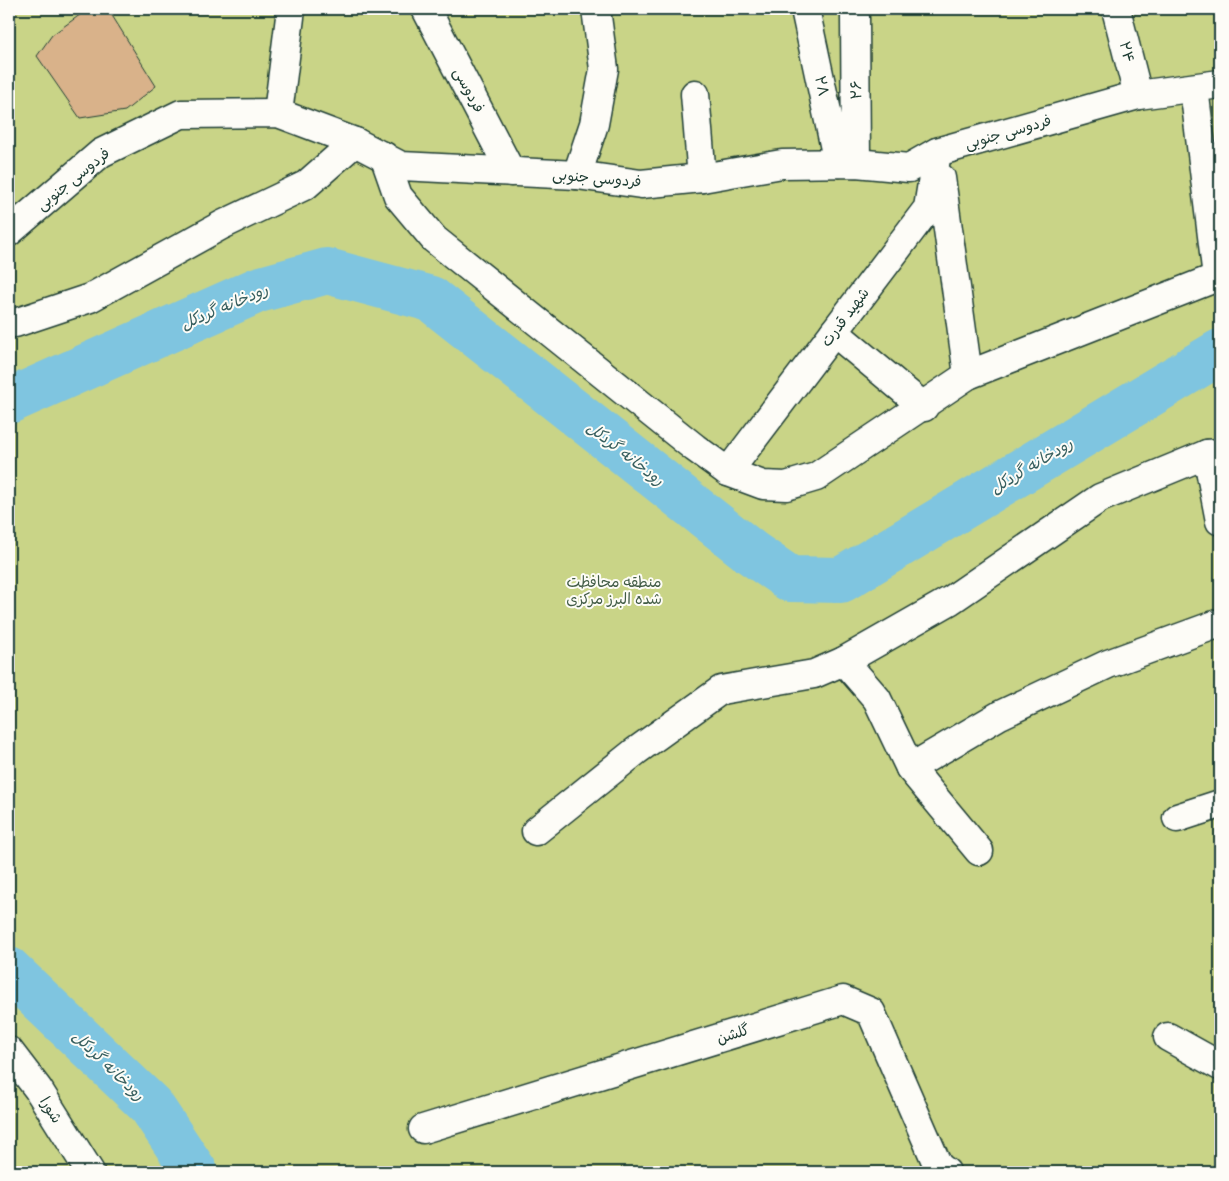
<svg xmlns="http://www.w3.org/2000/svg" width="1229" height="1181" font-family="'Balsamiq Sans','Playpen Sans Arabic',sans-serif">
<rect width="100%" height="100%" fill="#fdfcf7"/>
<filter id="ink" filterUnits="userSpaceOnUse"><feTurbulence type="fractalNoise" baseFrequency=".02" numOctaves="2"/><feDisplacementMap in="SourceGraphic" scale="10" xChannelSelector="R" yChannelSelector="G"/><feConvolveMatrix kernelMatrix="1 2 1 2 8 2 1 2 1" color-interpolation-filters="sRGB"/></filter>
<g filter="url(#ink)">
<!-- green -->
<rect fill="#c9d487" stroke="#74885e" x="9" y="9" width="1211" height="1163"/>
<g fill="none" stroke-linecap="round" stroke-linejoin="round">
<!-- river -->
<g stroke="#7fc5e0" stroke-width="46">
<path d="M9,401l249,-111 69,-19 104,28 321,254 38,26 51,1 379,-228"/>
<path d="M9,970l142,136 44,66"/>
</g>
</g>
<!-- building -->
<path fill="#d9b28a" stroke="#1f3d34" d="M88,9h20l48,77 -31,25 -45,7 -43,-62 15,-21z"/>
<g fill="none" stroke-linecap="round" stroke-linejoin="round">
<!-- minor casing -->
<g stroke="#1f3d34" stroke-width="31">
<g id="minor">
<path d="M426,9l85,163"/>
<path d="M805,9l33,154"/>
<path d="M1116,9l22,86"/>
<path d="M855,17l1,146"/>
<path d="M1194,88l23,189"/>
<path d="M695,94l7,84"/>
<path d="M278,113l13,-104"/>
<path d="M384,156l14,40 36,43 261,209 33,24 35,13 23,1 30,-9 152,-102 252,-99"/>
<path d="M577,175l17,-51 10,-55 -8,-60"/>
<path d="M941,178l27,197"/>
<path d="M9,232l92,-79 80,-39 97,-1 77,29 46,24 176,9 64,9 61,-6 80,-14 74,-1 53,5 28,-16 201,-57 82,-11"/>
<path d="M9,321l6,2 75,-25 132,-73 84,-40 49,-43"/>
<path d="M834,332l90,75"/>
<path d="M1220,453l-13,1 13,67"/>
<path d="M728,472l200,-264 9,-56"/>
<path d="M844,661l107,-61 149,-102 107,-44"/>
<path d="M1177,818l43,-14"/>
<path d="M536,831l100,-80 85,-61 93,-16 30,-13 33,38 33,69"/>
<path d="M979,851l-69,-83 90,-53 108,-51 112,-41"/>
<path d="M1168,1037l52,29"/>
<path d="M9,1051l29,38 52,83"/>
<path d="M423,1129l420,-129 28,12 67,154 8,6"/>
</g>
</g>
<!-- minor -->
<use href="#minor" stroke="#fdfcf7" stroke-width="28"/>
</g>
</g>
<g text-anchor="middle" stroke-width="4" stroke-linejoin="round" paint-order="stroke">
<!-- street labels -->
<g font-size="15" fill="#1f3d34" stroke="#fdfcf7">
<text transform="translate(1127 52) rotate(76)" y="5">۲۴</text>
<text transform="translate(822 86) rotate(78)" y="5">۲۸</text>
<text transform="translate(469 90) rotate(62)" y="5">فردوسی</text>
<text transform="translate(856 90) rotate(-91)" y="5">۲۶</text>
<text transform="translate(1008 132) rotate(-16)" y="5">فردوسی جنوبی</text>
<text transform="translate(597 178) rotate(5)" y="5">فردوسی جنوبی</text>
<text transform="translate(73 179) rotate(-39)" y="5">فردوسی جنوبی</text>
<text transform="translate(845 317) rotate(-53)" y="5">شهید قدرت</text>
<text transform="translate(733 1034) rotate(-17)" y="5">گلشن</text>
<text transform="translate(51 1110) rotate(58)" y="5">شورا</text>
</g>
<!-- park labels -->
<g font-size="15" fill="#415b45" stroke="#fdfcf7">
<text x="614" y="587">منطقه محافظت<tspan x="614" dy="17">شده البرز مرکزی</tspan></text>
</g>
<!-- water labels -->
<g font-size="16" font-style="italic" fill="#375f5f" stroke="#fdfcf7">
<text transform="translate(224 306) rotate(-23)" y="6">رودخانه گردکل</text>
<text transform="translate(626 453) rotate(38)" y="6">رودخانه گردکل</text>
<text transform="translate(1031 465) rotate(-31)" y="6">رودخانه گردکل</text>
<text transform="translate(109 1065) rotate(44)" y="6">رودخانه گردکل</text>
</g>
</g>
<!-- margin -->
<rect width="1229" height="1181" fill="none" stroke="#fdfcf7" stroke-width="30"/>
<rect x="15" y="15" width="1199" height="1151" fill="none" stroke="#1f3d34" stroke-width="2" filter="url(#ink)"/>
</svg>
